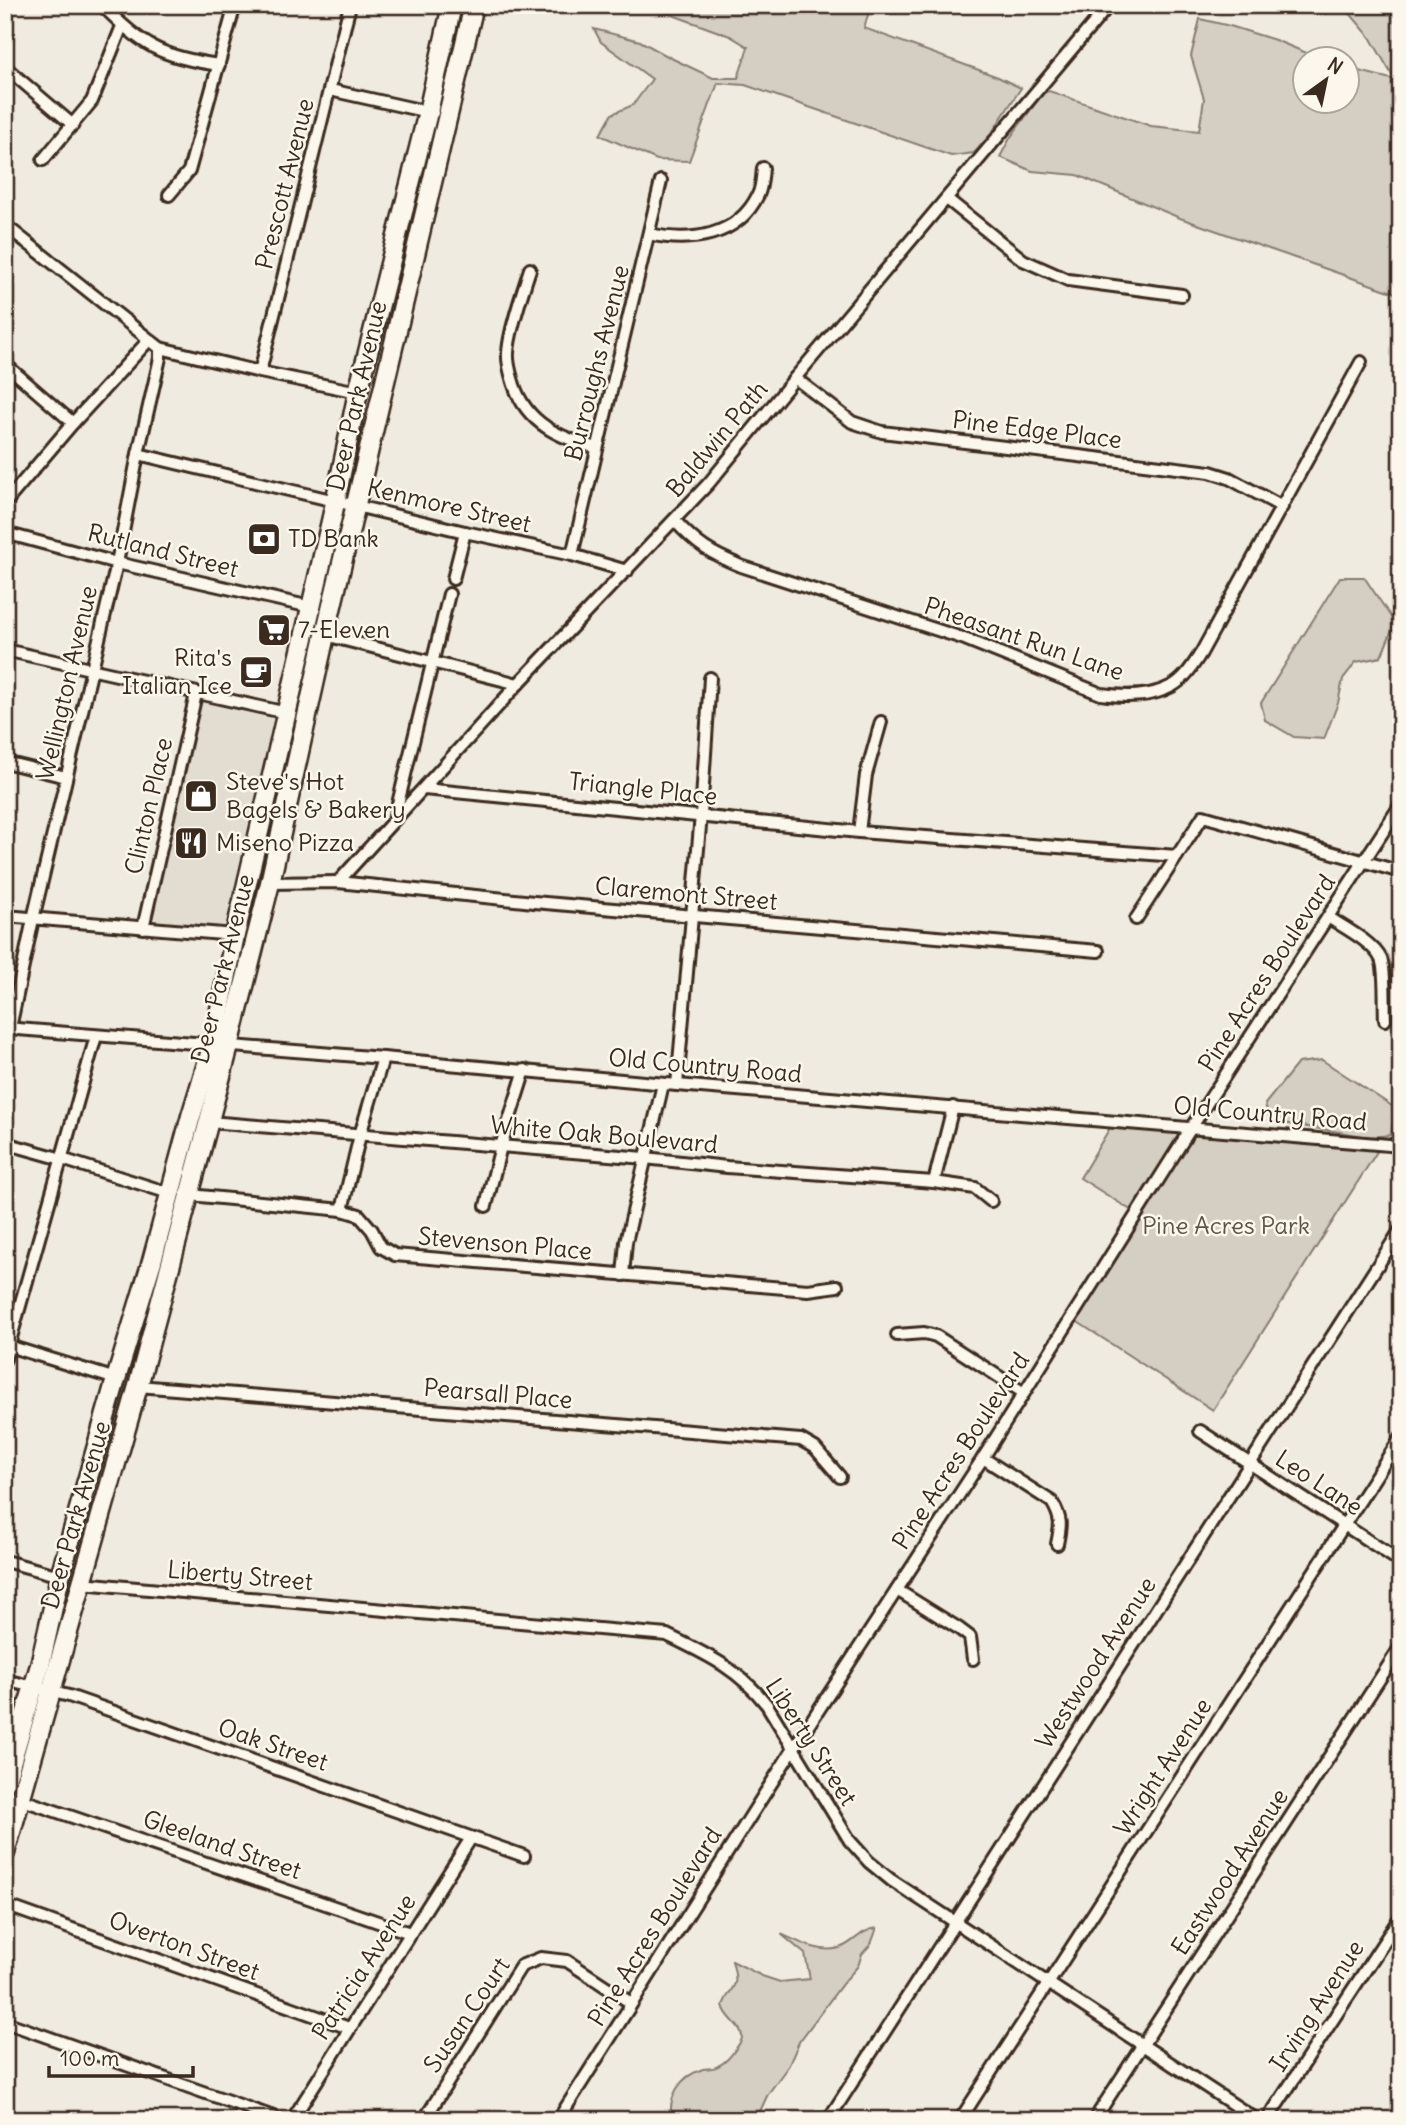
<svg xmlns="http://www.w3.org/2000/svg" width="1406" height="2125" font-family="Delius,sans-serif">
<rect width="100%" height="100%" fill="#f0ebe0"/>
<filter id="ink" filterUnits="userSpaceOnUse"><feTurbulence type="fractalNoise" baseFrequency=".0143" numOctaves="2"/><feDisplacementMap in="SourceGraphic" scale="14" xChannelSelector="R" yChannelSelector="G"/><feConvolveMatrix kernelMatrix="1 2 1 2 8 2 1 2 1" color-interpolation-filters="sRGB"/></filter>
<g filter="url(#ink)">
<!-- built -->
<path fill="#e2dcd1" d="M202,702l71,17 -49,210 -71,-7z"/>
<!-- green -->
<g fill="#d5cec3" stroke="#887c70" stroke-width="2">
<path d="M645,5h226l-7,23 134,49 23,11 -30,46 -17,19 -23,3 -206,-71 -27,-2 -29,78 -32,-1 -57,-25 12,-21 21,-9 19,-26 -51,-37 -7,-13 46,12 31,17 42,20h25l10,-31 -18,-11z"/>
<path d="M1343,5h58v290l-221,-77 -103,-43 -45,-4 -32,-14 10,-19 33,-45 6,-2 102,35 48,5 5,-32 -13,-43 9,-37 30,7 45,14 46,19 -17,1v42h42l1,-34 48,12 -25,-43z"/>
<path d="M1340,577h24l31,46 -14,34 -25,5 -13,17 -5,24 -14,36 -30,-2 -29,-17 -4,-17z"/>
<path d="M1322,1060l73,48 -4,27 -21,2 -100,-16 -5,-17 33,-41z"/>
<path d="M1111,1126l267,24 -165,260 -140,-91 67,-103 -60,-38z"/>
<path d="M877,1928l-6,16 -9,10 -4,12 -15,17 -44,59 -10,23 -21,29 -12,26h-84c-5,-23 8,-44 31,-51 5,-1 11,0 15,-3 9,-4 14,-11 19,-19 2,-3 5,-6 5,-10 0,-12 -17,-19 -19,-32 10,-23 17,-15 9,-44l30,15 18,6 30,-3 -5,-25 -24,-20c18,8 43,22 63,12 12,-6 18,-16 33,-18z"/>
</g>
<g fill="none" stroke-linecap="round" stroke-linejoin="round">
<!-- minor casing -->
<g stroke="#3b2a1e" stroke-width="16">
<g id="minor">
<path d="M102,5c40,41 59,52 117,60"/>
<path d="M5,67l68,58"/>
<path d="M330,90l103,23"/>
<path d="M43,160l49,-59 30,-75"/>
<path d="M169,195l20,-24 46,-166"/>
<path d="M947,199l76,61 45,20 114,15"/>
<path d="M5,225l155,123 100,24 98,20"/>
<path d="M649,234c41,9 89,3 109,-39 4,-8 4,-18 5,-27"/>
<path d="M530,269c-7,22 -21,62 -22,84 -1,11 3,22 6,32 13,39 46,53 83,63"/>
<path d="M5,364l68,59"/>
<path d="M260,372l90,-367"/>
<path d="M795,378l57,44 30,10 328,40 19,6 53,29"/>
<path d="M138,454l327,78 107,23 55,16"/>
<path d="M5,503l68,-80 76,-83"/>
<path d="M675,521c23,25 35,32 66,45l224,73 136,55c23,3 49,4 71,-8 13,-7 21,-21 29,-33l160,-291"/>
<path d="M5,533l112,30 194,44"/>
<path d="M572,555l89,-374"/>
<path d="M453,579l12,-47"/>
<path d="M325,635l193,49"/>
<path d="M5,650l282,63"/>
<path d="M5,762l61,15"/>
<path d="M424,789l435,43 318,24 -41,63"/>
<path d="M395,816l54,-222"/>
<path d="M859,832l7,-57 15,-53"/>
<path d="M1177,856l26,-40 198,56"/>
<path d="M338,882l180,-198 191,-201 86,-105 314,-373"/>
<path d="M270,883l68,-1 196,20 564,49"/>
<path d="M5,916l230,19"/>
<path d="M1328,917c15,10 45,25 53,42 5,11 3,46 4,61"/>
<path d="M143,928l53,-234"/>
<path d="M5,1028l378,30 294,27 724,61"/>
<path d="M10,1028l23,-109 84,-356 21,-109 22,-96v-10"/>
<path d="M677,1085l24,-270 9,-137"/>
<path d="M209,1122l436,36 82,9 207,15 41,6 16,13"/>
<path d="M5,1143l57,16 107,34"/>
<path d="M934,1182l19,-75"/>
<path d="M190,1195l152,15 17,5 13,15 9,17 14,8 413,35 29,-4"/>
<path d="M486,1206l15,-60 24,-76"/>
<path d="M342,1210l18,-75 23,-77"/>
<path d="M623,1275l3,-33 37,-158"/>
<path d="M897,1335l27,-2 12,3 88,57"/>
<path d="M5,1345l111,34"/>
<path d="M5,1359l91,-323"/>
<path d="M138,1386l663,54 14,8 25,29"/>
<path d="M1200,1431l201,131"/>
<path d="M983,1458l69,44c10,17 9,23 5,42"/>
<path d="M5,1561l55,15"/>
<path d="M81,1583l586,52c41,20 72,34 100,70l83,136 19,21 22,18 366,240"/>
<path d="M897,1590l61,38 12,9 3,22"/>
<path d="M5,1680l64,16 455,160"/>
<path d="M20,1799l390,134"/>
<path d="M5,1905l344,123"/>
<path d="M5,2022l277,98"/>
<path d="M292,2120l179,-282"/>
<path d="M424,2120l97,-154 20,-8 26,3 64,42"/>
<path d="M558,2120l235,-371 190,-291 208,-330 210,-324"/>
<path d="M828,2120l573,-891"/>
<path d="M960,2120l441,-683"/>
<path d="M1094,2120l307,-474"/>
<path d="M1267,2120l134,-204"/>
</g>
</g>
<!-- primary casing -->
<g stroke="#3b2a1e" stroke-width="23">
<g id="primary">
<path d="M5,1783l35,-118 20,-89 56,-197 36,-118 39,-145 22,-72 22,-109 97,-418 26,-125 70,-280 24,-107"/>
<path d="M5,1853l133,-467 91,-340 41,-163 55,-248 149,-630"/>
</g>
</g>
<!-- minor -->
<use href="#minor" stroke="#fbf7ec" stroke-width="10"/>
<!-- primary -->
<use href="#primary" stroke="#fbf7ec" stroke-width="18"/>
</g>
</g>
<!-- icons -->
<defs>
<g id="bank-square" transform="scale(1.75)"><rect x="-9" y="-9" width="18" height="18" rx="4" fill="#3b2a1e" stroke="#fbf7ec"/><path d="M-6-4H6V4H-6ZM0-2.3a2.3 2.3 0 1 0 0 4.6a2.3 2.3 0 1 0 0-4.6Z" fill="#fff"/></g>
<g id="supermarket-square" transform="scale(1.75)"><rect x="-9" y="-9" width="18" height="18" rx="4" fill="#3b2a1e" stroke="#fbf7ec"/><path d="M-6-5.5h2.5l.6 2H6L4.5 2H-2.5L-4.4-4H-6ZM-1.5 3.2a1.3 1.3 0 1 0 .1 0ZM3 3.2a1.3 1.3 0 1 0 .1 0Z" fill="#fff"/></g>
<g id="cafe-square" transform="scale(1.75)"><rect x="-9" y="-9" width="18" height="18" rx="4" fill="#3b2a1e" stroke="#fbf7ec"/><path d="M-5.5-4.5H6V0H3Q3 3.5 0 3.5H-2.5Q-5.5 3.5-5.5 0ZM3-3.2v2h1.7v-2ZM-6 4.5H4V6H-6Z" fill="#fff"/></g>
<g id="shop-square" transform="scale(1.75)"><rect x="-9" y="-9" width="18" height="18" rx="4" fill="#3b2a1e" stroke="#fbf7ec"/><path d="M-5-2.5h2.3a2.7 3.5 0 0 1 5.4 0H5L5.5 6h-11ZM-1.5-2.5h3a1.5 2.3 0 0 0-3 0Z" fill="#fff"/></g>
<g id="restaurant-square" transform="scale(1.75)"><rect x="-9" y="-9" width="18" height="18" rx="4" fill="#3b2a1e" stroke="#fbf7ec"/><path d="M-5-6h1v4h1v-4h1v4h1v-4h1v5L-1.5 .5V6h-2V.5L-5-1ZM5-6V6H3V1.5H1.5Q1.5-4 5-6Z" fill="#fff"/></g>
</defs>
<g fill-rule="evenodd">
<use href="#bank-square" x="264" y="539"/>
<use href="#supermarket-square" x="274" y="630"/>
<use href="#cafe-square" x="256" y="672"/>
<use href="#shop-square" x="201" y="796"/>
<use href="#restaurant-square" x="191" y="843"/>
</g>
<g text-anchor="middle" stroke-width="5" stroke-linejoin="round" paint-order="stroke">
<!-- street labels -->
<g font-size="24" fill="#3b2a1e" stroke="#fbf7ec">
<text transform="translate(285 184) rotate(-76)" y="8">Prescott Avenue</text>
<text transform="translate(597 363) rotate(-76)" y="8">Burroughs Avenue</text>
<text transform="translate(357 396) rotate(-77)" y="8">Deer Park Avenue</text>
<text transform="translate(1037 430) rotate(7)" y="8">Pine Edge Place</text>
<text transform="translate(717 439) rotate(-50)" y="8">Baldwin Path</text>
<text transform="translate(449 506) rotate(13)" y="8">Kenmore Street</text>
<text transform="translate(163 551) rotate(14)" y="8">Rutland Street</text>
<text transform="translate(1024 639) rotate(19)" y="8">Pheasant Run Lane</text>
<text transform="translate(67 683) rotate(-77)" y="8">Wellington Avenue</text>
<text transform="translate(643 789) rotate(6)" y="8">Triangle Place</text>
<text transform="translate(149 806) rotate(-77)" y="8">Clinton Place</text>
<text transform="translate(686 894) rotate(5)" y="8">Claremont Street</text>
<text transform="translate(223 969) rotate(-76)" y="8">Deer Park Avenue</text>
<text transform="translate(1267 973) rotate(-57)" y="8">Pine Acres Boulevard</text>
<text transform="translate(705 1066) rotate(5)" y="8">Old Country Road</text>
<text transform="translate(1270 1114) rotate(5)" y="8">Old Country Road</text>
<text transform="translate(604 1135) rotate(5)" y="8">White Oak Boulevard</text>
<text transform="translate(505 1244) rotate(5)" y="8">Stevenson Place</text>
<text transform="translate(498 1394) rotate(5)" y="8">Pearsall Place</text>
<text transform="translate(961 1451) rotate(-57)" y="8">Pine Acres Boulevard</text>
<text transform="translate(1319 1483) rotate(33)" y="8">Leo Lane</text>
<text transform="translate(76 1515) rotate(-74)" y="8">Deer Park Avenue</text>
<text transform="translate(240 1576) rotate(5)" y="8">Liberty Street</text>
<text transform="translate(1096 1663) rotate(-57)" y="8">Westwood Avenue</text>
<text transform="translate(811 1742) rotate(57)" y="8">Liberty Street</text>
<text transform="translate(273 1745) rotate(19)" y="8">Oak Street</text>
<text transform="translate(1163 1767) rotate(-57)" y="8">Wright Avenue</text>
<text transform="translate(222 1845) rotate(19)" y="8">Gleeland Street</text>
<text transform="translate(1230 1872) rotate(-57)" y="8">Eastwood Avenue</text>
<text transform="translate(655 1927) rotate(-58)" y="8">Pine Acres Boulevard</text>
<text transform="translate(184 1946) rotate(20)" y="8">Overton Street</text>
<text transform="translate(364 1967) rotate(-57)" y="8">Patricia Avenue</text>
<text transform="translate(1317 2006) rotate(-57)" y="8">Irving Avenue</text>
<text transform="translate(467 2015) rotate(-56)" y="8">Susan Court</text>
</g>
<!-- poi labels -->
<g font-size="24" fill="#3b2a1e" stroke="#fbf7ec" text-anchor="start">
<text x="288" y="547">TD Bank</text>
<text x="298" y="638">7-Eleven</text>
<text x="232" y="666" text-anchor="end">Rita's<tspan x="232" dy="28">Italian Ice</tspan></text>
<text x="226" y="790">Steve's Hot<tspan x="226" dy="28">Bagels &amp; Bakery</tspan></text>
<text x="216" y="851">Miseno Pizza</text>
</g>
<!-- park labels -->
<g font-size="24" fill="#625347" stroke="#fbf7ec">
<text x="1226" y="1234">Pine Acres Park</text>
</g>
</g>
<!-- margin -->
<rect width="1406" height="2125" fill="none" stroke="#fbf7ec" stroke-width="28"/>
<rect x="14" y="14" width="1378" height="2097" fill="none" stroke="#3b2a1e" stroke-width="2.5" filter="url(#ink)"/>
<!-- north arrow -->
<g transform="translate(1326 80) rotate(33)"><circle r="33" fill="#fbf7ec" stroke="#aea59a" stroke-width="2"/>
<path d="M0-5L12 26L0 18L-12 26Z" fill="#3b2a1e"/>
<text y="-10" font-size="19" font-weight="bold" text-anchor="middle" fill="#3b2a1e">N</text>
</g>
<!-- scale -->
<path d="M49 2066v10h144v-10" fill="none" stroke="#3b2a1e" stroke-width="3.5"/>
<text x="60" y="2066" font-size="21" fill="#3b2a1e" stroke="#fbf7ec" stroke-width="5" paint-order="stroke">100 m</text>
</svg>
